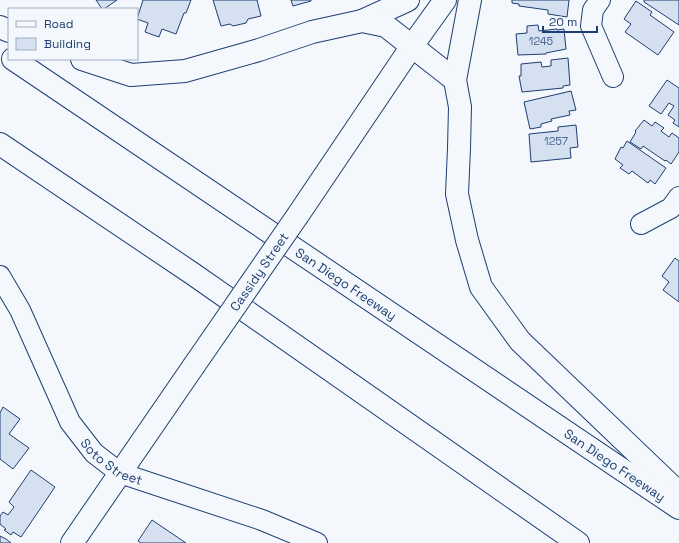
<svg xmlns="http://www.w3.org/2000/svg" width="679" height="543" font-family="'Space Grotesk',sans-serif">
<rect width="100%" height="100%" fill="#f4f7fb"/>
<!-- building -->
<g fill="#d5e0f0" stroke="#1d3f73">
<path d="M96,0h21l-13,9h-2z"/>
<path d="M143,0h48l-5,13h-2l-8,21 -14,-5 -3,8 -14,-5 3,-9 -11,-4z"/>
<path d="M213,0h44l4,16 -13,3 -2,4 -13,3 -3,-2 -9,2z"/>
<path d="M291,0h20v1l-18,5z"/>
<path d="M512,0h57l-2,17 -19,-3v-4l-29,-4v-2l-7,-1z"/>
<path d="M644,0h35v25l-35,-23z"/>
<path d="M636,1l16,11 -2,3 24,17 -16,23 -33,-23 6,-8 -7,-5z"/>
<path d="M538,25l1,6 18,-2v1l7,-1 2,20 -20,4v1l-28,1 -2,-21 11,-1v-7z"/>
<path d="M568,58l2,27 -7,1v2l-41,4 -3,-16h2v-12l20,-2 1,5 9,-1v-6z"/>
<path d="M667,80l12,8v39l-6,-4 2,-3 -7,-5 6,-9 -5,-3 -8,11 -12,-8z"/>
<path d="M571,91l5,19 -7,1 1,4 -19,4 1,2 -11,3v3l-11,2 -6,-27z"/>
<path d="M644,120l8,6 3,-4 9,6 -3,3 8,6 3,-4 7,5v14l-8,12 -5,-4 -1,1 -22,-15 -2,3 -11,-7 6,-10 -1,-1z"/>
<path d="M576,125l2,22 -8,1 1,10 -40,4 -2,-28 29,-3v-4z"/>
<path d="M627,141l39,27 -11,16 -5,-4 -2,3 -16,-12 -3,3 -9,-6 3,-3 -8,-6 6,-12 2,1z"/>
<path d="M675,258l4,3v41l-16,-12 6,-8 -7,-6z"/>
<path d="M3,407l17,12 -11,15 20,14 -16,21 -13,-10v-46z"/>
<path d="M31,470l24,17 -34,50 -8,-5 -2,3 -7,-5 2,-1 -6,-5v-8l3,-4 5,3 6,-8 -5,-5z"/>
<path d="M152,520l34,23h-45l-3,-2z"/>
<path d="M0,536l6,3 5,4h-11z"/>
</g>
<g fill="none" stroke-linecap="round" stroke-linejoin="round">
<!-- minor casing -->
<g stroke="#1d3f73" stroke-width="22">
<g id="minor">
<path d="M600,0l-7,10 -2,16 22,51"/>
<path d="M641,224l30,-16 8,-11"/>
<path id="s1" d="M0,276l20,34 50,112 24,31 26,20 142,47 55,23"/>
</g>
</g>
<!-- major casing -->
<g stroke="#1d3f73" stroke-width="24">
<g id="major">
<path d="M298,215l114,-169 33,-46"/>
<path d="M72,543l121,-176"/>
</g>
</g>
<!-- highway casing -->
<g stroke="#1d3f73" stroke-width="24">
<g id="highway">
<path d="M470,0l-15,80 5,27 -1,41 -2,46 10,46 14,47 39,54 159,152"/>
<path d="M362,21l46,-21"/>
<path d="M0,27l9,4"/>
<path id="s2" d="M13,59l666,449"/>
<path d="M82,59l49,16 54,-4 74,-21 53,-18 50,-11 24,5 69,54"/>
<path d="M0,144l193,130 385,269"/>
</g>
</g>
<!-- minor -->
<use href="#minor" stroke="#f4f7fb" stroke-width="20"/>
<!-- major -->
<use href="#major" stroke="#f4f7fb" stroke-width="22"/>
<!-- highway -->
<use href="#highway" stroke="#f4f7fb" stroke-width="22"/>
<!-- major-bridge casing -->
<g stroke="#1d3f73" stroke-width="24" stroke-linecap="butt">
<g id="major-bridge">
<path id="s3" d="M193,367l105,-152"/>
</g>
</g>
<!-- major-bridge -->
<use href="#major-bridge" stroke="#f4f7fb" stroke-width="22"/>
</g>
<g text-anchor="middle" stroke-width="3" stroke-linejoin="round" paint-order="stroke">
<!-- number labels -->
<g font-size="11" fill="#4b6792">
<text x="541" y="45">1245</text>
<text x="556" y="145">1257</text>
</g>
<!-- street labels -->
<g font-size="13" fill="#1d3f73" stroke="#f4f7fb">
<text dy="5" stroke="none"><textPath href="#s3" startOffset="116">Cassidy Street</textPath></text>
<text dy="5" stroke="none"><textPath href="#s2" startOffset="402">San Diego Freeway</textPath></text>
<text dy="5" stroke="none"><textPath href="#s1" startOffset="221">Soto Street</textPath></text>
<text dy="5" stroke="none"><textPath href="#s2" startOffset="726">San Diego Freeway</textPath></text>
</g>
</g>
<!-- legend -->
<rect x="8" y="8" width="130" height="52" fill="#f4f7fb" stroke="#9eadc5"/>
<rect x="16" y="21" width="20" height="6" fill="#f4f7fb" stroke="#9eadc5"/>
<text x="44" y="28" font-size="12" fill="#1d3f73">Road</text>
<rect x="16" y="38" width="20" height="12" fill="#d5e0f0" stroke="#9eadc5"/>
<text x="44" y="48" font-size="12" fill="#1d3f73">Building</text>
<!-- scale -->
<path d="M543 26v6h54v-6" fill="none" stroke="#1d3f73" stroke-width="2"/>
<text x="549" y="26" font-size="12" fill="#1d3f73" stroke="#f4f7fb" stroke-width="3" paint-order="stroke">20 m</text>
</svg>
